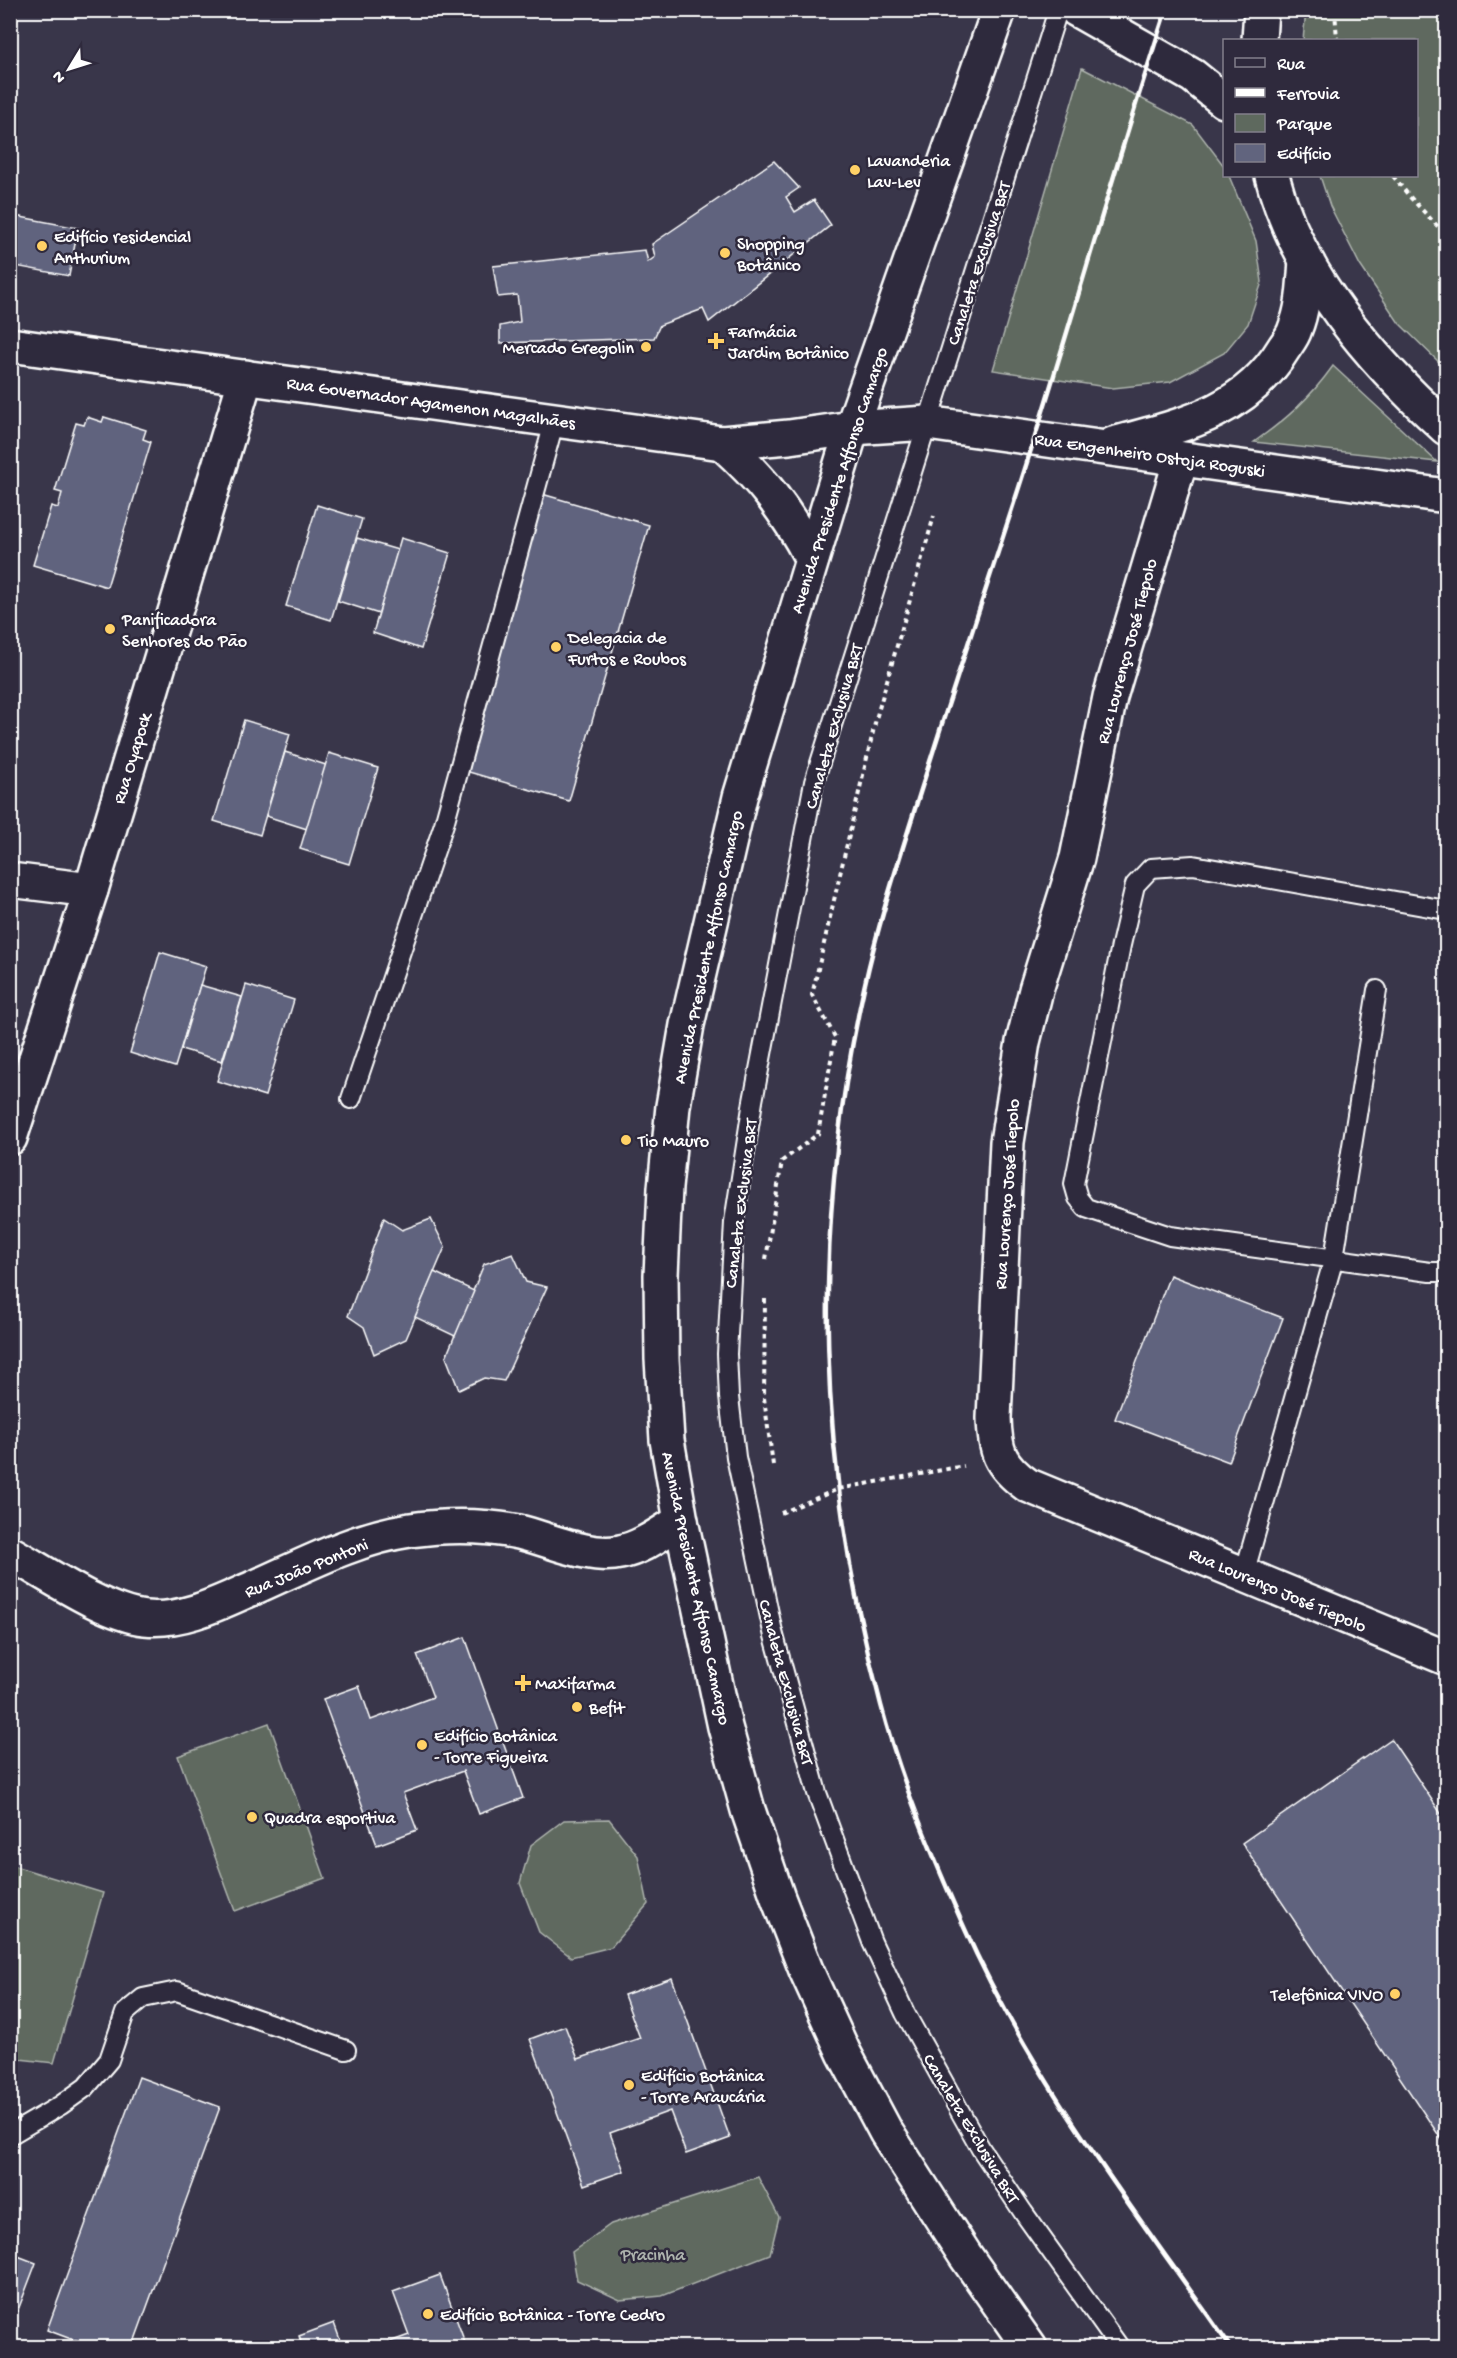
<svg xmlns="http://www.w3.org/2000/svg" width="1457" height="2358" font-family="'Gochi Hand',sans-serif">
<rect width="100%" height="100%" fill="#39364a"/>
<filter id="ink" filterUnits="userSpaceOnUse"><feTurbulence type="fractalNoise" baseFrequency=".0167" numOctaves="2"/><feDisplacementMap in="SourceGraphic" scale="12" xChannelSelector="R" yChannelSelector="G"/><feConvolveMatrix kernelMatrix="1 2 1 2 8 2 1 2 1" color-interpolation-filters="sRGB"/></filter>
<g filter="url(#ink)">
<!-- green -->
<g fill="#5e695e" stroke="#aeb4ae" stroke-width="1.5">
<path d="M1306,11h140v358l-47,-46 -39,-58 -30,-59 -10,-30h96v-136h-113z"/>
<path d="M1082,68l111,57 31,41v10h5l27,65 6,41 -14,42 -24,29 -54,29 -57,6 -120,-18z"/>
<path d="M1333,366l104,96 -183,-20c33,-23 56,-44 79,-76z"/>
<path d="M269,1723l56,155 -90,33 -57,-155z"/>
<path d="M609,1819l29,37 10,48 -37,43 -40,10 -32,-25 -19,-49 11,-38 33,-25z"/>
<path d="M11,1865l92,28 -49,170 -43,-5z"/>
<path d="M758,2177l21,40 -9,37 -108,42 -42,4 -43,-20 -5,-28 39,-28z"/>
</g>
<!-- building -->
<g fill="#61647e" stroke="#fff" stroke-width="1.5">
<path d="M774,161l25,27 -13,9 9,15 19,-12 17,25 -122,97 -6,-13 -43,16 -6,13 -154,5v-17l20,-4 -2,-20 -1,-7 -19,2 -5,-31 152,-16 3,12 7,-5 -3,-13z"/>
<path d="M10,215l68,13 -9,48 -59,-11z"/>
<path d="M87,417l15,5 2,-5 42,13 -3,9 8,3 -44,145 -74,-22 18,-59 7,2 4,-15 -7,-2 21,-68 8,2z"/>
<path d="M542,494l107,31 -80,276 -107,-31z"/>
<path d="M317,505l45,14 -31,101 -45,-14z"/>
<path d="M357,538l41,12 -19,64 -41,-13z"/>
<path d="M401,538l49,15 -29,96 -48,-16z"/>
<path d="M244,720l46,14 -30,101 -46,-14z"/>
<path d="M285,752l41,13 -19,64 -41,-13z"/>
<path d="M329,753l49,15 -29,96 -49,-15z"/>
<path d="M160,952l46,14 -31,101 -45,-14z"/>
<path d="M200,985l42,12 -20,64 -41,-12z"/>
<path d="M246,985l48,15 -29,96 -48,-15z"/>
<path d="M384,1218l18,12 29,-11 14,28 -39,92 -32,15 -10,-27 -16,-11z"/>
<path d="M513,1254l13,28 21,5 -43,94 -20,-3 -25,12 -13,-33 38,-93z"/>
<path d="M434,1272l40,19 -19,45 -40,-19z"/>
<path d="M1170,1275l113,43 -54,144 -114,-43z"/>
<path d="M465,1637l58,161 -44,16 -16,-43 -60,22 14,37 -40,15 -54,-146 36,-13 12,34 62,-23 -16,-42z"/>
<path d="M1391,1739l55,82v325l-204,-303z"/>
<path d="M672,1978l58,160 -44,16 -16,-43 -60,22 14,38 -40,14 -54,-146 35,-13 13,33 62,-21 -16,-43z"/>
<path d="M139,2077l81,30 -88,241h-37l-48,-18z"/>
<path d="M10,2253l26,10 -26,68z"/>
<path d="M440,2275l27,73h-94l36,-13 -16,-43z"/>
<path d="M334,2323l9,25h-40l-4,-12z"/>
</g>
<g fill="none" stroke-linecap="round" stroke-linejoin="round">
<!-- lane casing -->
<g stroke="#fff" stroke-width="22">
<g id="lane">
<path d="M1058,10l-244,772 -61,319 -19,121 -7,132 2,43 7,60 37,175 44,161 55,149 33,71 76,136 42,63 97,136"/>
<path d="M1446,910l-253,-45 -42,3 -16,17 -14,60 -47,239 4,14 8,10 84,28 260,36h16"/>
<path d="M351,1099l93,-275 111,-405"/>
<path d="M1244,1574l90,-316 43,-268"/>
<path d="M10,2135l51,-30 25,-18 23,-27 16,-47 18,-15 34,-7 169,59"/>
</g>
</g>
<!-- street casing -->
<g stroke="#fff" stroke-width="38">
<g id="street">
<path d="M1181,459l-71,238 -33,161 -41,132 -13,52 -16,100 -13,276c1,33 5,47 33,67l419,173"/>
<path d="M10,880l81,10"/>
<path d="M10,1138l81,-248 155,-513"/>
<path d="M10,1553c36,20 95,61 135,65 37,4 74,-15 108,-30 50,-22 102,-50 157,-58 36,-5 73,-5 109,2 29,7 72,27 101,20 22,-4 42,-20 61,-31"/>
</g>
</g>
<!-- secondary casing -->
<g stroke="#fff" stroke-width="38">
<g id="secondary">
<path d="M1077,10l116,66 31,25"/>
<path d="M10,345l712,98 67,-6 63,-9 75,-5 519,73"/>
<path d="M722,443c41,37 64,67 90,116"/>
<path d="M1113,444c67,-18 132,-31 171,-96 4,-6 9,-12 11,-19 9,-22 9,-45 11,-68"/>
</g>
</g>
<!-- primary casing -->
<g stroke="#fff" stroke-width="38">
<g id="primary">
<path d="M999,10l-147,418 -112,369 -53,228 -14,81 -8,82 -4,87 1,84 5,81 14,81 44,206 23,83 30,88 28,72 38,83 42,79 79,123 65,93"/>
<path d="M1259,40l2,-30"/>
<path d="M1272,176c26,100 99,184 174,252"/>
</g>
</g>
<!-- path -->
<g stroke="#fff" stroke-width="4" stroke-dasharray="4.5 4.5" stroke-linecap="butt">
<path d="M1335,10l2,30"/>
<path d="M1393,176l17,21 36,38"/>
<path d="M766,1259l16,-98 36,-27 17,-97 -23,-42 64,-276 58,-203"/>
<path d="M765,1299l-1,99 9,67"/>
<path d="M781,1513l57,-24 126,-23"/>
</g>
<!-- lane -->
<use href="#lane" stroke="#2f2a3d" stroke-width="18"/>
<!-- street -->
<use href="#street" stroke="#2f2a3d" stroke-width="33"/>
<!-- secondary -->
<use href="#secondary" stroke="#2f2a3d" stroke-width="33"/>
<!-- primary -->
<use href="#primary" stroke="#2f2a3d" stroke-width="33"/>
<!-- rail -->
<path stroke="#fff" stroke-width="4.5" d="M1166,10c-55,166 -100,335 -155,502 -31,94 -62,189 -92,284 -20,64 -41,128 -55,192 -54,243 -47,477 17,717 20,76 51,150 83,222 67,152 172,285 267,421"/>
</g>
</g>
<!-- markers -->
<g fill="#ffd166" stroke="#2f2a3d" stroke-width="2">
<circle cx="855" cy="170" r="6"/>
<circle cx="42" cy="246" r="6"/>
<circle cx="725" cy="253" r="6"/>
<path d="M713 332h6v6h6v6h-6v6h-6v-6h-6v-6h6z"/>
<circle cx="646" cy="347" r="6"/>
<circle cx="110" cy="629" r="6"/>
<circle cx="556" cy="647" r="6"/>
<circle cx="626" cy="1140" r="6"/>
<path d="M520 1674h6v6h6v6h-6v6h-6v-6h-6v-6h6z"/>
<circle cx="577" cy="1707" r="6"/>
<circle cx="422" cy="1745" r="6"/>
<circle cx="252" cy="1817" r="6"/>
<circle cx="1395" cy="1994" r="6"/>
<circle cx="629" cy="2085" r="6"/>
<circle cx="428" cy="2314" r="6"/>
</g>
<g text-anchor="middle" stroke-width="5" stroke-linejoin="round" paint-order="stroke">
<!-- poi labels -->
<g font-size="18" fill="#fff" stroke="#2f2a3d" text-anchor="start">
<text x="867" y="166">Lavanderia<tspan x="867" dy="21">Lav-Lev</tspan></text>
<text x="54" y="242">Edifício residencial<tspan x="54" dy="21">Anthurium</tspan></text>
<text x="737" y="249">Shopping<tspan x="737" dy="21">Botânico</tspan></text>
<text x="728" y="337">Farmácia<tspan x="728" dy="21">Jardim Botânico</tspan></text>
<text x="634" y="353" text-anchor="end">Mercado Gregolin</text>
<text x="122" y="625">Panificadora<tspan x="122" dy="21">Senhores do Pão</tspan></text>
<text x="568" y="643">Delegacia de<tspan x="568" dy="21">Furtos e Roubos</tspan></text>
<text x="638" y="1146">Tio Mauro</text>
<text x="535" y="1689">Maxifarma</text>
<text x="589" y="1713">Befit</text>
<text x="434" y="1741">Edifício Botânica<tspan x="434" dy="21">- Torre Figueira</tspan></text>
<text x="264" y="1823">Quadra esportiva</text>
<text x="1383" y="2000" text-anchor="end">Telefônica VIVO</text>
<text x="641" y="2081">Edifício Botânica<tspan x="641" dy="21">- Torre Araucária</tspan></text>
<text x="440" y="2320">Edifício Botânica - Torre Cedro</text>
</g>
<!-- street labels -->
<g font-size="18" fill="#fff" stroke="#2f2a3d">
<text transform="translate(978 263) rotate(-72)" y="6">Canaleta Exclusiva BRT</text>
<text transform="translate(431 402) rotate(8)" y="6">Rua Governador Agamenon Magalhães</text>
<text transform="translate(1150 454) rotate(8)" y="6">Rua Engenheiro Ostoja Roguski</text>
<text transform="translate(838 480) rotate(-72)" y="6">Avenida Presidente Affonso Camargo</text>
<text transform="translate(1126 651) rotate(-75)" y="6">Rua Lourenço José Tiepolo</text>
<text transform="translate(833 726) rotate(-74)" y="6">Canaleta Exclusiva BRT</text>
<text transform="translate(131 758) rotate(-73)" y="6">Rua Oyapock</text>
<text transform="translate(707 947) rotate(-78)" y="6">Avenida Presidente Affonso Camargo</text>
<text transform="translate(1006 1194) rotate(-86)" y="6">Rua Lourenço José Tiepolo</text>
<text transform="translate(740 1203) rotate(-83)" y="6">Canaleta Exclusiva BRT</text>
<text transform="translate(306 1567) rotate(-22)" y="6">Rua João Pontoni</text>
<text transform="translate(697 1588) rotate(78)" y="6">Avenida Presidente Affonso Camargo</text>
<text transform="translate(1278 1589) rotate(23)" y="6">Rua Lourenço José Tiepolo</text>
<text transform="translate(787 1682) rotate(75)" y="6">Canaleta Exclusiva BRT</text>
<text transform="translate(972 2128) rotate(59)" y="6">Canaleta Exclusiva BRT</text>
</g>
<!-- park labels -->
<g font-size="18" fill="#aeb4ae" stroke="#2f2a3d">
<text x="653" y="2260">Pracinha</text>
</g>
</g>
<!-- margin -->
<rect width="1457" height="2358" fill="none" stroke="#2f2a3d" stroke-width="36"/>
<rect x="18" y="18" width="1421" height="2322" fill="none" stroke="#fff" stroke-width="2" filter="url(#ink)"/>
<!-- legend -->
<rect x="1223" y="39" width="195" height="138" fill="#2f2a3d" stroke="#827f8b" stroke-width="1.5"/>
<rect x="1235" y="58" width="30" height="9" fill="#2f2a3d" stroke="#827f8b" stroke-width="1.5"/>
<text x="1277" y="69" font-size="18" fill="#ffffff">Rua</text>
<rect x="1235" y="88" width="30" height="9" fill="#ffffff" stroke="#827f8b" stroke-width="1.5"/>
<text x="1277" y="99" font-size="18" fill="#ffffff">Ferrovia</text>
<rect x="1235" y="114" width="30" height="18" fill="#5e695e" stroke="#827f8b" stroke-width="1.5"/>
<text x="1277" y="129" font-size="18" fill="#ffffff">Parque</text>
<rect x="1235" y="144" width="30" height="18" fill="#61647e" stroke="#827f8b" stroke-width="1.5"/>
<text x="1277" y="159" font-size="18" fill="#ffffff">Edifício</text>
<!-- north arrow -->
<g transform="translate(69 69) rotate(232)" stroke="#2f2a3d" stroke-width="4.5" paint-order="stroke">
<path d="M0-4.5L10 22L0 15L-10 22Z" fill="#ffffff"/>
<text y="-9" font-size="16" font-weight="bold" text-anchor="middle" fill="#ffffff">N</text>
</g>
</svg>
